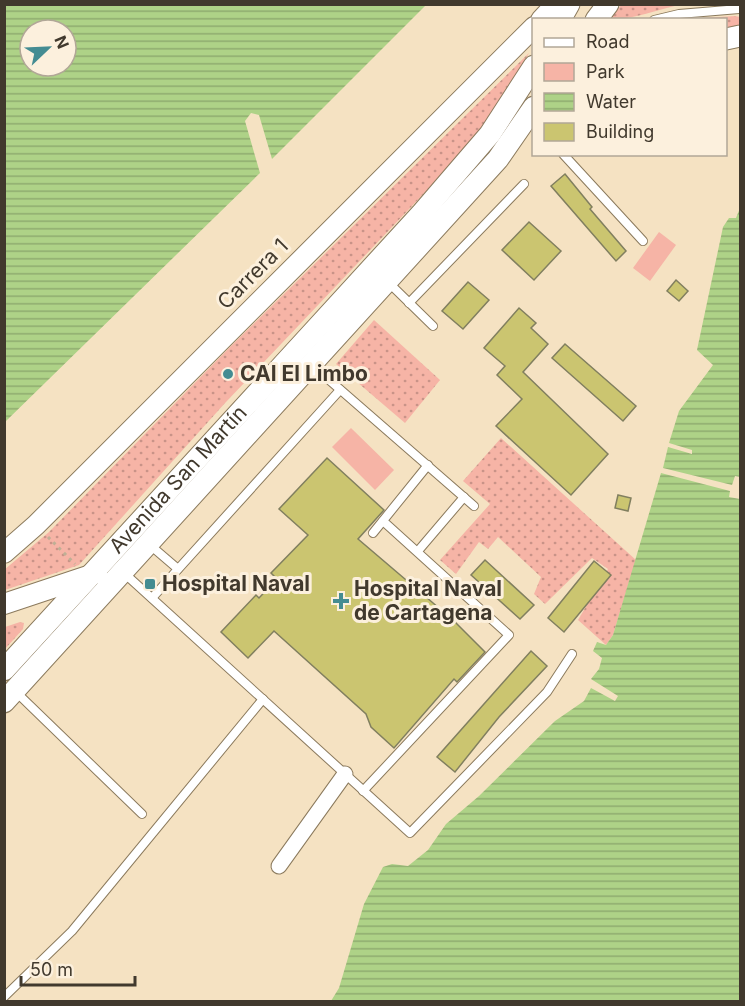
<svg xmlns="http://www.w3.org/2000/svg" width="745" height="1006" font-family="Inter,sans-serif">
<defs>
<pattern id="green-dots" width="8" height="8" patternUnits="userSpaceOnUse" patternTransform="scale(1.5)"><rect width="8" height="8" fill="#f6b4a6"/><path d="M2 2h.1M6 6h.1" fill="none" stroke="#c99388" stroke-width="1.8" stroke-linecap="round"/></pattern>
<pattern id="water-rules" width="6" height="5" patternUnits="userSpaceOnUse" patternTransform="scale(1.5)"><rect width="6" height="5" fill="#aed287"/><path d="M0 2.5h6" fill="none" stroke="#8fab6f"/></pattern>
</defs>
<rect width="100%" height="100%" fill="#f5e2c2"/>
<!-- green -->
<g fill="url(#green-dots)">
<path d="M622,4h57v1c-24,5 -45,15 -69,14z"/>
<path d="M735,16l5,1v11l-14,2v-10h-52z"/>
<path d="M529,53l-43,75 -260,274 -147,163 -74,25 -1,-20 45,-38 182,-186z"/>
<path d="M374,320l66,60 -35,43 -69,-59z"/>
<path d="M501,438l135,122 -23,75 -7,10 -28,-25 30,-51 -16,-11 -47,46 -11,-10 7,-17 -43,-40 -10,12 -9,-7 -23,32 -16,-14 50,-56 -27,-23z"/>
<path d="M20,622l4,1 -1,6 -18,20v-22z"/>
</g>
<!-- pitch -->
<g fill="#f6b4a6">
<path d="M659,232l17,13 -26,36 -17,-13z"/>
<path d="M351,428l43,42 -19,20 -43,-43z"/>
</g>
<!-- water -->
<g fill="url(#water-rules)" fill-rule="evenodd">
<path d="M5,4h421v1l-154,154 -13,-44 -8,-2 -6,8 15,52 -255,249zM30,30h36v36h-36z"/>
<path d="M740,208v269l-5,-1 -3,9 -69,-17 5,-21 24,7v-4l-23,-7 10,-32 34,-46 -16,-15 26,-123 6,-9h7z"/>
<path d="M661,473l69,18 -1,6 11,2v502h-409l8,-13 25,-84 19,-37 9,-3 16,2 20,-16 18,-26 33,-28 76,-75 29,-20 7,-13 24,13 3,-5 -27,-17 8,-10 3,-11 -9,-7 4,-9 9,3 7,-10z"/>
</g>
<!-- building -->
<g fill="#cbc570" stroke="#817f5f" stroke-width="1.5">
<path d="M565,174l27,33 -2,2 36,42 -10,10 -65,-75z"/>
<path d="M529,222l32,29 -27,29 -32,-30z"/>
<path d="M676,280l12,11 -9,10 -12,-10z"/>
<path d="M468,282l21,18 -26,29 -21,-18z"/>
<path d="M519,308l17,15 -5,5 17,16 -25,28 85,82 -37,41 -75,-69 26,-27 -25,-24 8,-9 -21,-18z"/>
<path d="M565,344l71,62 -13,15 -71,-63z"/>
<path d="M327,458l57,52 -26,29 95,81 32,32 -28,30 -3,-3 -60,69 -23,-21 -5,-13 -92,-83 -26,27 -27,-26 35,-37 3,3 18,-19 -6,-6 37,-38 -29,-26z"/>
<path d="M618,495l13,3 -3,13 -13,-3z"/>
<path d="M485,560l49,45 -14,14 -49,-44z"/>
<path d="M594,561l17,14 -47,57 -16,-14z"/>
<path d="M531,651l16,15 -48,51 -44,55 -18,-15z"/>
</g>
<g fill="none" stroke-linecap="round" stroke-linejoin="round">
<!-- service casing -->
<g stroke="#8b7a5d" stroke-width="10">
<g id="service">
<path d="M654,20l25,-6 60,-5"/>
<path d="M563,154l80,87"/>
<path d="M389,283l44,43"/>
<path d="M409,303l115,-119"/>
<path d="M312,365l162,141"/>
<path d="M373,533l55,-68"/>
<path d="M150,545l28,24"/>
<path d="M418,551l46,-54"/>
<path d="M124,573l286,260 137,-141 25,-38"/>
<path d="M152,598l188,-208"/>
<path d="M16,692l126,122"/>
<path d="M363,791l146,-156 -126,-114"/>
<path d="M4,997l68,-66 191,-232"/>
</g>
</g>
<!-- minor casing -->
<g stroke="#8b7a5d" stroke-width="17">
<path id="minor" d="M279,866l66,-92"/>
</g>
<!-- tertiary casing -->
<g stroke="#8b7a5d" stroke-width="22">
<g id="tertiary">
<path d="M541,20l15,-16"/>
<path d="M4,553l32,-28 498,-498"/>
<path d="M4,604l93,-31"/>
</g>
</g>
<!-- secondary casing -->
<g stroke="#8b7a5d" stroke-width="23">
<g id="secondary">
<path d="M560,20l9,-16"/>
<path d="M596,20l12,-16"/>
<path d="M726,39l14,-3"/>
<path id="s1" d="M4,670l418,-457 68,-79 44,-68"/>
<path d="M4,702l494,-543 36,-52"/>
</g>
</g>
<!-- path -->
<path stroke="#bfaf95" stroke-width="3" stroke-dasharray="3 4.5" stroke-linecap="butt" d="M48,537l27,27"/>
<!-- service -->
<use href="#service" stroke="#fff" stroke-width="8"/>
<!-- minor -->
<use href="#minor" stroke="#fff" stroke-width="15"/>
<!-- tertiary -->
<use href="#tertiary" stroke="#fff" stroke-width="20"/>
<!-- secondary -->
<use href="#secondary" stroke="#fff" stroke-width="21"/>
</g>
<!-- markers -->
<g fill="#448c92" stroke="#fcf0dd" stroke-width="2">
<circle cx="228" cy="374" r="6"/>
<rect x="144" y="578" width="12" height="12" rx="3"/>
<path d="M338 592h6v6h6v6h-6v6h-6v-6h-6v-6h6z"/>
</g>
<g text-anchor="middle" stroke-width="6" stroke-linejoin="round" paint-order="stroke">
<!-- street labels -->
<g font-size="21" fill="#41392d" stroke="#fcf0dd">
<text transform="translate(253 274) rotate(-45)" y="7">Carrera 1</text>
<text dy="7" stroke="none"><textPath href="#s1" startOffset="258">Avenida San Martín</textPath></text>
</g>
<!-- poi labels -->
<g font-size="21" font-weight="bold" fill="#41392d" stroke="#fcf0dd" text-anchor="start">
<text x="240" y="381">CAI El Limbo</text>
<text x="162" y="591">Hospital Naval</text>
<text x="354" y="596">Hospital Naval<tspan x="354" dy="24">de Cartagena</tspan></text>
</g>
</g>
<!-- border -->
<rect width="745" height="1006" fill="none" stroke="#41392d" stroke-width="12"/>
<!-- legend -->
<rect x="532" y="18" width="195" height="138" fill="#fcf0dd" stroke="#b1a797" stroke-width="1.5"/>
<rect x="544" y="38" width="30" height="9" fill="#ffffff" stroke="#b1a797" stroke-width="1.5"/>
<text x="586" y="48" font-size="18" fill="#41392d">Road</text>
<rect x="544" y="63" width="30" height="18" fill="#f6b4a6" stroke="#b1a797" stroke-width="1.5"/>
<text x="586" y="78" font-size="18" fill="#41392d">Park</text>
<rect x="544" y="93" width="30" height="18" fill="url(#water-rules)" stroke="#b1a797" stroke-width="1.5"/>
<text x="586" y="108" font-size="18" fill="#41392d">Water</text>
<rect x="544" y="123" width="30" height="18" fill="#cbc570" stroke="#b1a797" stroke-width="1.5"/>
<text x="586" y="138" font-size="18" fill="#41392d">Building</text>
<!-- north arrow -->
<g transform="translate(48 48) rotate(67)"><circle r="28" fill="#fcf0dd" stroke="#b1a797" stroke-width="1.5"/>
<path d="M0-4.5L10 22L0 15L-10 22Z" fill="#448c92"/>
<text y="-9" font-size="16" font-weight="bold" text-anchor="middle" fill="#41392d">N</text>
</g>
<!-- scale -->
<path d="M21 976v9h114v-9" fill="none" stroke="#41392d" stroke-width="3"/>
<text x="30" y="976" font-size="18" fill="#41392d" stroke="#fcf0dd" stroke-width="4.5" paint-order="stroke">50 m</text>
</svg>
